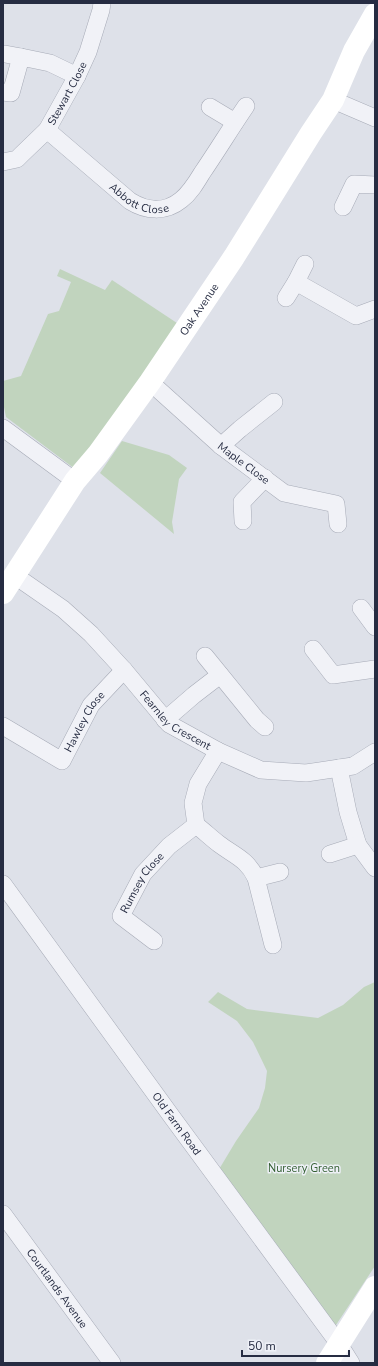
<svg xmlns="http://www.w3.org/2000/svg" width="378" height="1366" font-family="'Nunito Sans',sans-serif">
<rect width="100%" height="100%" fill="#dee1e9"/>
<!-- green -->
<g fill="#c1d4be">
<path d="M60,269l45,21 7,-10 71,47 -108,142 -69,-52 -3,-15v-21l18,-5 27,-62 11,-3 12,-29 -14,-6z"/>
<path d="M122,441l47,14 18,13 -8,11 -7,43 2,12 -74,-61z"/>
<path d="M375,982v284l-41,62 -116,-157 18,-30 23,-33 6,-20 2,-17 -14,-29 -16,-21 -29,-19 10,-10 29,17 71,9 25,-13 21,-18z"/>
</g>
<g fill="none" stroke-linecap="round" stroke-linejoin="round">
<!-- street casing -->
<g stroke="#a7abb7" stroke-width="18">
<g id="street">
<path d="M5,54l16,3"/>
<path d="M3,92l8,1 10,-36 29,6 27,13"/>
<path d="M333,100l42,18"/>
<path d="M210,107l25,15"/>
<path id="s1" d="M47,130l83,71c16,10 35,12 51,-1 9,-7 15,-17 21,-27 15,-22 29,-45 44,-67"/>
<path id="s2" d="M3,162l14,-3 5,-5 25,-24 30,-54 11,-24 13,-42 1,-7"/>
<path d="M343,207l11,-23 21,1"/>
<path d="M305,264l-9,18 60,34 19,-7"/>
<path d="M286,298l10,-16"/>
<path id="s3" d="M150,382l71,64 63,47 52,11 2,20"/>
<path d="M3,428l72,53"/>
<path d="M221,446l19,-17 34,-27"/>
<path d="M243,521l-1,-19 23,-24"/>
<path id="s4" d="M14,575l49,34 28,25 33,36 45,54 49,27 43,19 45,3 47,-7 22,-14"/>
<path d="M361,608l14,19"/>
<path d="M313,649l20,26 42,-6"/>
<path d="M205,656l52,64 8,7"/>
<path d="M165,720l29,-25 26,-20"/>
<path id="s5" d="M3,726l59,35 29,-56 33,-35"/>
<path d="M218,751l-20,33 -5,19 3,22c8,6 15,13 23,19 16,12 28,15 37,34l17,67"/>
<path d="M339,768l9,44 10,33 17,23"/>
<path d="M330,854l28,-9"/>
<path d="M256,878l24,-6"/>
<path id="s6" d="M3,884l169,233 167,227 12,19"/>
<path id="s7" d="M154,941l-33,-25 22,-42 26,-28 27,-21"/>
<path id="s8" d="M3,1214l109,149"/>
</g>
</g>
<!-- street -->
<use href="#street" stroke="#f1f2f7" stroke-width="17"/>
<!-- secondary -->
<g stroke="#fff" stroke-width="22">
<path id="s9" d="M3,593l72,-112 23,-27 52,-72 84,-125 77,-124 22,-33 21,-49 21,-37"/>
<path d="M327,1363l48,-76"/>
</g>
</g>
<g text-anchor="middle" stroke-width="3" stroke-linejoin="round" paint-order="stroke">
<!-- street labels -->
<g font-size="11" fill="#262c42" stroke="#eef0f7">
<text dy="4" stroke="none"><textPath href="#s2" startOffset="98">Stewart Close</textPath></text>
<text dy="4" stroke="none"><textPath href="#s1" startOffset="117">Abbott Close</textPath></text>
<text dy="4" stroke="none"><textPath href="#s9" startOffset="345">Oak Avenue</textPath></text>
<text dy="4" stroke="none"><textPath href="#s3" startOffset="124">Maple Close</textPath></text>
<text dy="4" stroke="none"><textPath href="#s4" startOffset="219">Fearnley Crescent</textPath></text>
<text dy="4" stroke="none"><textPath href="#s5" startOffset="114">Hawley Close</textPath></text>
<text dy="4" stroke="none"><textPath href="#s7" startOffset="81">Rumsey Close</textPath></text>
<text dy="4" stroke="none"><textPath href="#s6" startOffset="296">Old Farm Road</textPath></text>
<text dy="4" stroke="none"><textPath href="#s8" startOffset="92">Courtlands Avenue</textPath></text>
</g>
<!-- park labels -->
<g font-size="11" fill="#335f32" stroke="#eef0f7">
<text x="304" y="1172">Nursery Green</text>
</g>
</g>
<!-- border -->
<rect width="378" height="1366" fill="none" stroke="#262c42" stroke-width="8"/>
<!-- scale -->
<path d="M242 1350v6h107v-6" fill="none" stroke="#262c42" stroke-width="2"/>
<text x="248" y="1350" font-size="12" fill="#262c42" stroke="#eef0f7" stroke-width="3" paint-order="stroke">50 m</text>
</svg>
